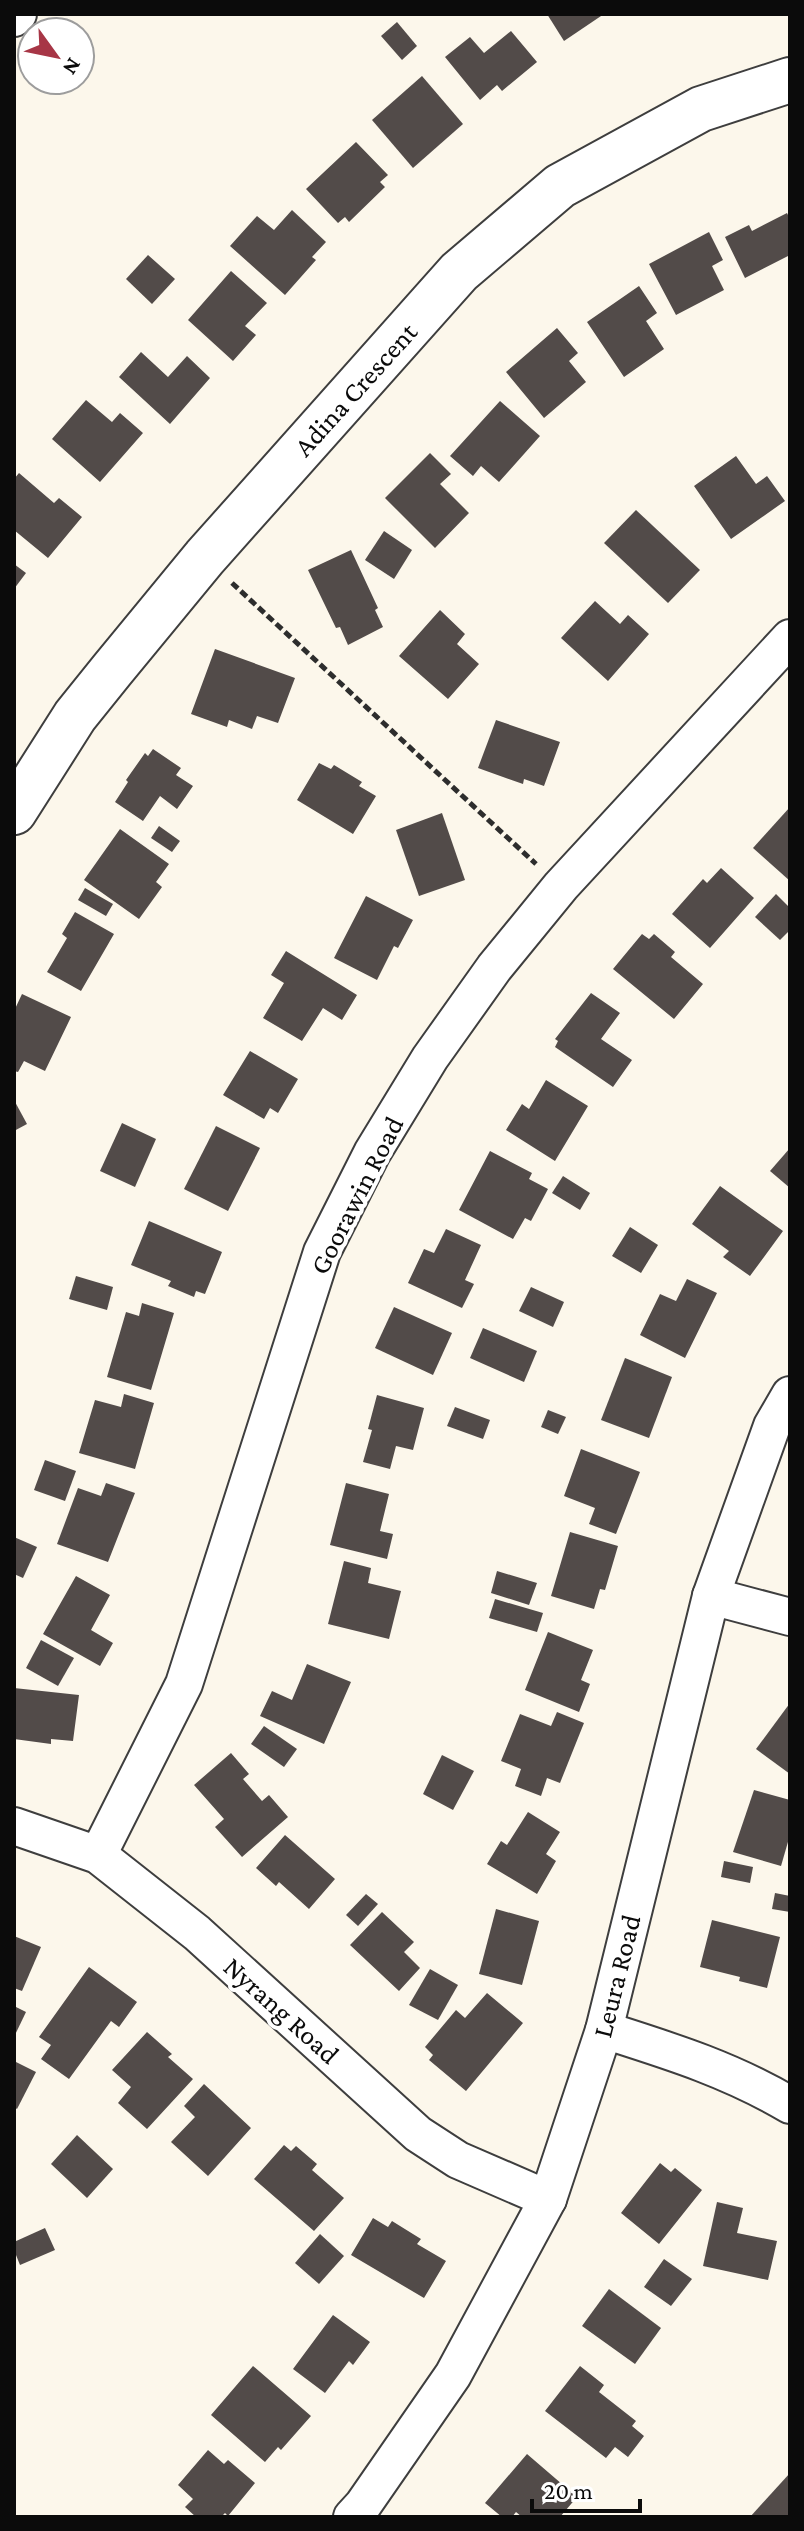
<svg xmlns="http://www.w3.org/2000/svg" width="804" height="2531" font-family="'Crimson Pro',serif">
<rect width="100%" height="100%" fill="#fcf7eb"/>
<!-- building -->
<g fill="#524b49">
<path d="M547,14h57l-40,27z"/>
<path d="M397,22l20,24 -15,14 -21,-24z"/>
<path d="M511,31l26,31 -35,29 -5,-6 -17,15 -35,-43 25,-20 14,16z"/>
<path d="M422,76l41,48 -50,44 -41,-48z"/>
<path d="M356,142l32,33 -8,7 5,5 -36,35 -4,-5 -7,6 -32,-34z"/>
<path d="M292,210l34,32 -14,15 4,3 -31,35 -55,-49 27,-30 17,14z"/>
<path d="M787,213l3,6v36l-45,23 -20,-41 24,-12 3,6z"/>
<path d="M709,232l14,28 -11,6 12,24 -48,25 -27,-51z"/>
<path d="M148,255l27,24 -23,25 -26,-25z"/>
<path d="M231,271l36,32 -22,23 11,9 -23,26 -45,-41z"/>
<path d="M639,286l18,27 -11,8 18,28 -40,28 -37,-55z"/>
<path d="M557,328l21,25 -9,8 17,21 -42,36 -38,-46z"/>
<path d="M141,352l27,25 19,-21 23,22 -40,46 -51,-47z"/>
<path d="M86,400l26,22 8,-9 23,20 -43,49 -48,-43z"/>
<path d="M500,401l40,35 -41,46 -18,-16 -8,10 -23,-20z"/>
<path d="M430,453l21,21 -11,10 29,29 -34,35 -50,-50z"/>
<path d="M736,456l20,28 11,-8 18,25 -54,38 -37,-53z"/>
<path d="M19,473l35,30 5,-5 23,19 -34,41 -34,-28v-51z"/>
<path d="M636,510l64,60 -32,33 -64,-60z"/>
<path d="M384,531l28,19 -18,29 -29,-19z"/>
<path d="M351,550l27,58 -3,2 8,17 -35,18 -8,-18 -4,1 -28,-58z"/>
<path d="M14,564l12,9 -12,16z"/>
<path d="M595,601l25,23 8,-9 21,19 -41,47 -47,-43z"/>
<path d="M440,610l25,24 -8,10 22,20 -31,35 -49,-43z"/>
<path d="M215,649l80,29 -17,45 -21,-7 -5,13 -23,-9 -2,7 -36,-13z"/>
<path d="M496,720l64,22 -16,44 -20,-7 -1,5 -45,-16z"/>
<path d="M153,749l28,19 -5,7 17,11 -16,23 -17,-13 -17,25 -28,-19 13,-20 -2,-2 19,-27 3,3z"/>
<path d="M319,763l12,6 3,-4 28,17 -3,4 17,10 -23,38 -56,-34z"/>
<path d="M790,807v74l-37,-33z"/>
<path d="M442,813l23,67 -46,16 -23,-66z"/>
<path d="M159,826l21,15 -8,11 -21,-14z"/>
<path d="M120,829l49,35 -13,18 6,5 -23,32 -55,-39z"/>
<path d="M721,868l33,30 -44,50 -38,-34 31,-35 4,4z"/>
<path d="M85,888l28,16 -7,12 -28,-16z"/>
<path d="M776,894l14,14v22l-10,10 -25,-23z"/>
<path d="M366,896l47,24 -15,28 -4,-2 -17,34 -43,-22z"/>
<path d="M75,912l39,22 -33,57 -34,-19 20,-34 -5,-4z"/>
<path d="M642,934l7,5 5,-5 21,18 -4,5 32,27 -29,35 -61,-50z"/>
<path d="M286,951l71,44 -15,25 -19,-12 -21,33 -39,-23 21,-35 -13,-8z"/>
<path d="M591,993l29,20 -19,26 31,21 -19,27 -58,-40 3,-6 -3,-2z"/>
<path d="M22,994l49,23 -26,54 -21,-10 -6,11 -4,-1v-60z"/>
<path d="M250,1051l48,28 -20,34 -8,-5 -6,11 -41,-24z"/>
<path d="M546,1080l42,26 -33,55 -49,-31 16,-26 7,5z"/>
<path d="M14,1100l13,24 -13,7z"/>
<path d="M122,1123l34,16 -21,48 -35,-16z"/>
<path d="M216,1126l44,22 -32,63 -44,-22z"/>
<path d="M790,1148v40l-20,-17z"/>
<path d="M490,1151l42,22 -3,6 19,10 -17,32 -6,-3 -12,21 -54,-29z"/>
<path d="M563,1176l27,17 -10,17 -28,-17z"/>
<path d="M720,1186l63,45 -33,45 -27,-19 6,-6 -37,-27z"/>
<path d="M149,1221l73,31 -17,42 -9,-3 -2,6 -26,-11 3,-5 -40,-16z"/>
<path d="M630,1227l28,18 -17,28 -29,-17z"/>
<path d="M446,1229l35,16 -16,35 9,4 -12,24 -54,-25 16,-34 10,4z"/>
<path d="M76,1276l37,11 -6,23 -38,-11z"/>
<path d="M687,1279l30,14 -32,65 -45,-23 20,-41 16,7z"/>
<path d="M531,1287l33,15 -11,25 -34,-16z"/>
<path d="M142,1303l32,10 -23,77 -44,-13 19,-65 13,4z"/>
<path d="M394,1307l58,26 -19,42 -58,-27z"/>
<path d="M483,1328l54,23 -13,31 -54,-24z"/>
<path d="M625,1358l47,19 -23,61 -48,-18z"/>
<path d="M124,1394l30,9 -19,66 -56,-16 16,-53 26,7z"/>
<path d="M377,1395l47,13 -11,42 -17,-4 -6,23 -27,-7 9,-32 -4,-1z"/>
<path d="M455,1407l35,13 -7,19 -36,-13z"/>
<path d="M548,1410l18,7 -8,17 -17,-7z"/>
<path d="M581,1449l59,23 -24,62 -27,-10 6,-16 -31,-12z"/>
<path d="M45,1460l31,11 -11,30 -31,-11z"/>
<path d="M106,1483l29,10 -27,69 -51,-18 21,-56 23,8z"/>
<path d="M346,1483l43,11 -9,37 13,3 -6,25 -57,-14z"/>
<path d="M570,1532l48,14 -13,44 -5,-1 -6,20 -43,-13z"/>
<path d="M14,1537l23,10 -14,31 -9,-4z"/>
<path d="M344,1561l27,7 -3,15 33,8 -12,48 -61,-15z"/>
<path d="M497,1571l40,12 -8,22 -38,-12z"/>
<path d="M76,1576l34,19 -19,35 22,13 -13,23 -57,-32z"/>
<path d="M495,1599l48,14 -6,19 -48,-14z"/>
<path d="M548,1632l45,18 -12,30 9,4 -11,28 -54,-22z"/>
<path d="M41,1640l33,18 -16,28 -32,-18z"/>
<path d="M307,1664l44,18 -27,62 -64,-28 12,-25 20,9z"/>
<path d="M14,1688l65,7 -6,46 -22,-2v5l-37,-5z"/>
<path d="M790,1703v71l-34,-25z"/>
<path d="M557,1712l27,11 -24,60 -13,-5 -6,18 -26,-10 6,-17 -20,-8 19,-47 31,12z"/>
<path d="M264,1726l33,23 -13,18 -33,-23z"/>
<path d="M231,1753l18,21 -6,5 19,22 7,-6 19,22 -46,40 -27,-30 9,-8 -30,-34z"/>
<path d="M442,1755l32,16 -21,39 -30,-16z"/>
<path d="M754,1790l36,10v35l-9,31 -48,-14z"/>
<path d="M528,1812l32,20 -14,22 10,7 -19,33 -50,-30 14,-23 6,4z"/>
<path d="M285,1835l50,44 -26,30 -30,-27 -3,4 -20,-18z"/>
<path d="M724,1861l29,6 -3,16 -29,-6z"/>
<path d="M775,1893l15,3v16l-18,-3z"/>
<path d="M366,1894l12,10 -20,22 -12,-11z"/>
<path d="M496,1909l43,12 -17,64 -43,-11z"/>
<path d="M382,1912l32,30 -10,10 16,16 -21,23 -49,-46z"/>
<path d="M712,1920l68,17 -13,51 -28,-7 1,-4 -40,-10z"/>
<path d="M14,1936l27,11 -19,44 -8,-3z"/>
<path d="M89,1967l48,35 -18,25 -8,-6 -42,58 -28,-20 10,-14 -12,-8z"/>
<path d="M430,1969l28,16 -20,35 -29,-15z"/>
<path d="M487,1993l36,30 -57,68 -37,-31 4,-5 -8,-8 31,-37 9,8z"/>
<path d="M14,2006l12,6 -12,25z"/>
<path d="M147,2032l25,22 -4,3 25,22 -46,50 -29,-26 13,-16 -19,-17z"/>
<path d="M14,2061l22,11 -19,37 -3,-2z"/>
<path d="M204,2084l47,44 -43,48 -37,-34 24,-25 -11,-11z"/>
<path d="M77,2135l36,34 -26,29 -36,-34z"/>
<path d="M284,2145l7,6 5,-5 21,18 -5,6 32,28 -30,33 -60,-52z"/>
<path d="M660,2163l11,9 4,-4 27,22 -43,54 -38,-31z"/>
<path d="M717,2202l26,6 -6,25 40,8 -9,39 -65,-14z"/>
<path d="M373,2218l15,9 4,-6 29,18 -4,5 29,17 -22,37 -73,-43z"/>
<path d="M45,2228l10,22 -35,15 -6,-15v-8z"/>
<path d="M320,2234l24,22 -25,28 -24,-21z"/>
<path d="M664,2259l28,20 -21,27 -27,-19z"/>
<path d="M609,2289l52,39 -26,36 -53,-38z"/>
<path d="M333,2315l37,27 -17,23 -4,-4 -24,32 -32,-24z"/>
<path d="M253,2366l58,50 -30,34 -3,-3 -13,15 -54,-47z"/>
<path d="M580,2366l24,19 -5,7 37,29 -4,5 12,10 -16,21 -13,-10 -9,11 -61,-47z"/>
<path d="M208,2450l16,14 4,-4 27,23 -27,33 -3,-3 -4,4h-25l-11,-10 8,-8 -15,-14z"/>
<path d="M527,2454l50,43 -17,20h-38l-6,-5 -4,5h-10l-17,-14z"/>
<path d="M790,2473v44h-40z"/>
</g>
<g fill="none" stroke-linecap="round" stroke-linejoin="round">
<!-- minor casing -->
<g stroke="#3e3e3e" stroke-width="40">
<g id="minor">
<path d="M14,18l4,-4"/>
<path d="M711,1596l79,21"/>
<path d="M14,1826l84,29 99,78 221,201 40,26 90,39"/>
<path d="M98,1855l86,-171 138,-432 50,-99 58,-95 64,-90 67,-82 229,-248"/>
<path d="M604,2030c66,21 125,39 186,75"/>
<path d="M352,2517l11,-12 90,-130 95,-176 56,-169 107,-434 61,-170 18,-31"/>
</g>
</g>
<!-- tertiary casing -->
<g stroke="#3e3e3e" stroke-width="48">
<path id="tertiary" d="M14,812l61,-96 37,-46 93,-113 254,-285 101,-86 141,-77 89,-29"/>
</g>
<!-- path -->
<path stroke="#2d2d2d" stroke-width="5" stroke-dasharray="8 4" stroke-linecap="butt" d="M232,583l304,281"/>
<!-- minor -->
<use href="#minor" stroke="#fff" stroke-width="36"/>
<!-- tertiary -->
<use href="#tertiary" stroke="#fff" stroke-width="44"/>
</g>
<g text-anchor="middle" stroke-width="8" stroke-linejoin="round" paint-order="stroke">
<!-- street labels -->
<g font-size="28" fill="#0b0b0b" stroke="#fff">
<text transform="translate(355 389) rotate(-48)" y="10">Adina Crescent</text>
<text transform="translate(356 1195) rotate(-63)" y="10">Goorawin Road</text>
<text transform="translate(616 1976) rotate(-76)" y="10">Leura Road</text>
<text transform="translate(282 2010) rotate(42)" y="10">Nyrang Road</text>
</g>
</g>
<!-- border -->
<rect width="804" height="2531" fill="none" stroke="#0b0b0b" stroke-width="32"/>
<!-- north arrow -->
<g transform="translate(56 56) rotate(123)"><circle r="38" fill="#ffffff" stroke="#9d9d9d" stroke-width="2"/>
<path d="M0-6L14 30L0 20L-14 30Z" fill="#a73646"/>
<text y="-12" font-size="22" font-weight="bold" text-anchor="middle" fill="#0b0b0b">N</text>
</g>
<!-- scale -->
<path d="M532 2499v12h108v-12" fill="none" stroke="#0b0b0b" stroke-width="4"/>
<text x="544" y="2499" font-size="24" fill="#0b0b0b" stroke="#ffffff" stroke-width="6" paint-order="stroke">20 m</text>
</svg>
